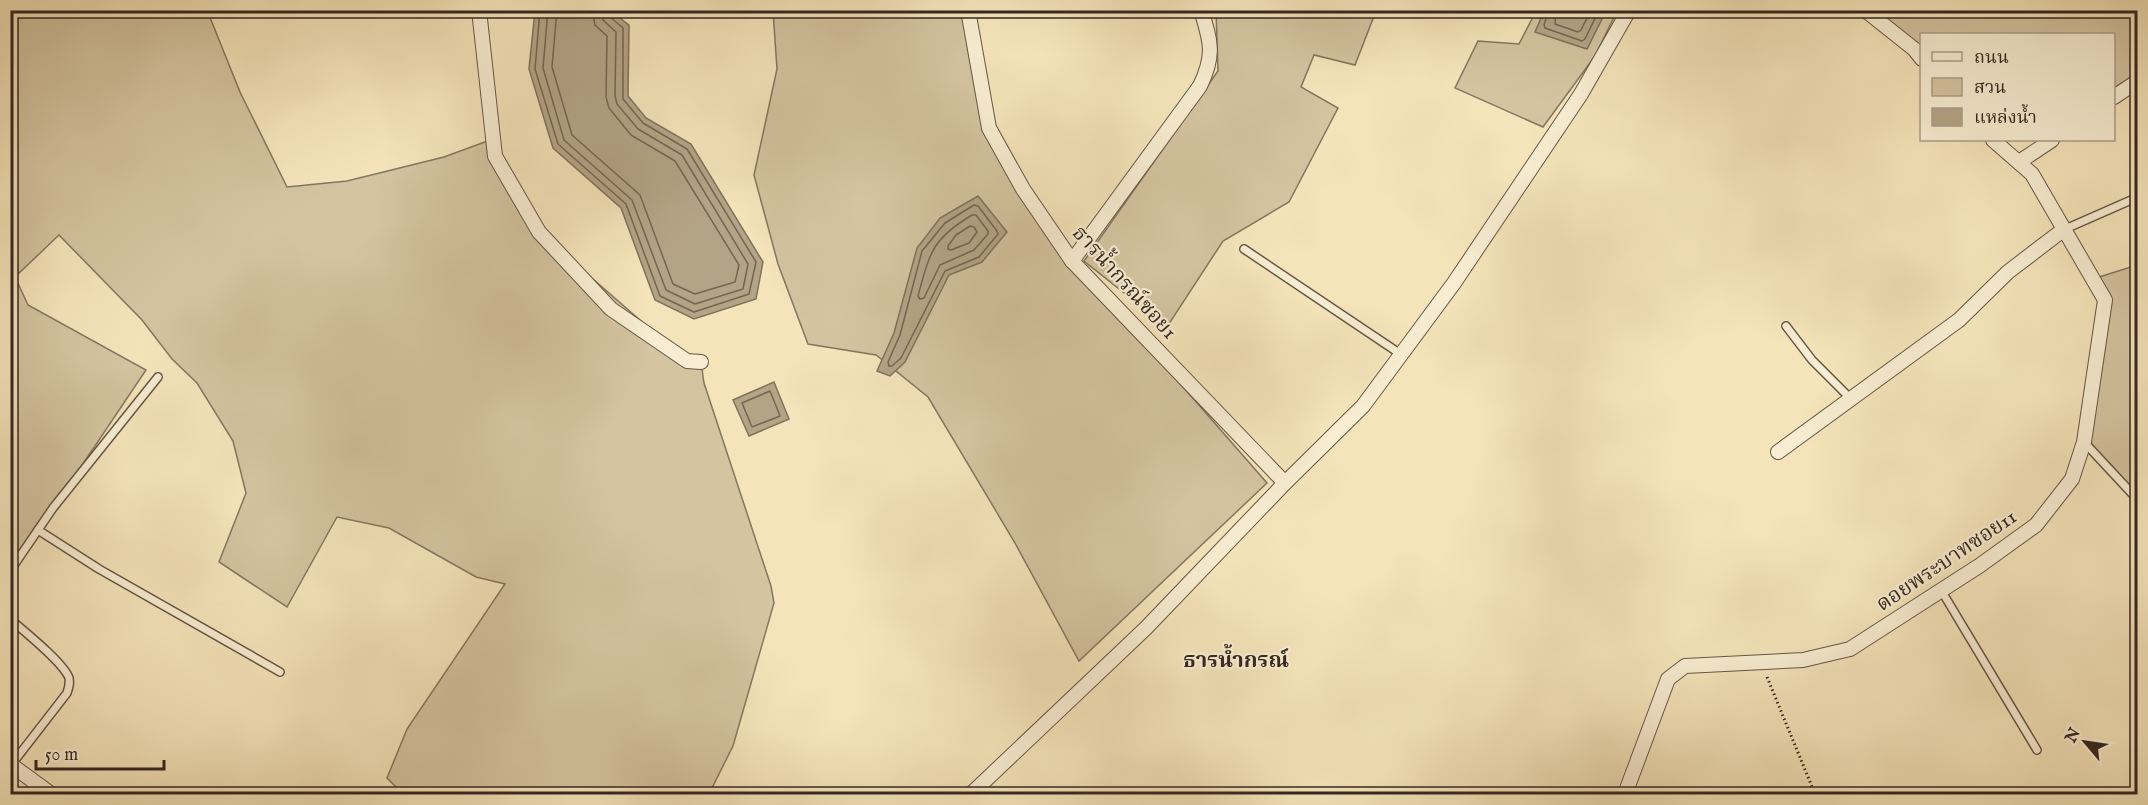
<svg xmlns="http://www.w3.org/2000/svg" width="2148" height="805" font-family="'IM FELL English','Noto Serif Thai',serif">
<rect width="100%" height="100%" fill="#f5e4ba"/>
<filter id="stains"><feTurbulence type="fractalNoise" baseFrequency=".00333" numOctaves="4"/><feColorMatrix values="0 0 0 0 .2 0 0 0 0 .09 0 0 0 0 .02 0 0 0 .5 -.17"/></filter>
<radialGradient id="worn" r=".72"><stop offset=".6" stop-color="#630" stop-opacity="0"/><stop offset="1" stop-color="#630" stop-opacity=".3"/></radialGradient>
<!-- green -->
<g fill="#d4c4a0" stroke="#847660" stroke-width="1.5">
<path d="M207,10l33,82 47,95 60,-6 97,-24 49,-18 46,93 148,129 14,1 3,21 67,203 3,17 -41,143 -24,48h-306l-16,-16 20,-49 98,-145 -29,-7 -87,-49 -52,-11 -50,90 -68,-45 27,-69 -13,-52 -36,-58 -25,-24 -30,-39 -83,-85 -44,42 13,28 118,65 -135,201v-560z"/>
<path d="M773,11h197l19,117 84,133 194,222 -188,178 -64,-118 -87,-146 -52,-42 -68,-11 -30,-80 -24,-89 23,-106z"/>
<path d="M1216,11h160l-21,54 -41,-10 -13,32 37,21 -49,94 -66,39 -56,86 -83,-66 134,-190z"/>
<path d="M1536,11h81l-22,45 -52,71 -88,-39 23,-47 41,3z"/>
<path d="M1865,11h272v70l-23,16v-63h-192l-1,25z"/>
<path d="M2137,265v235l-53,-58 21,-142 -12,-21z"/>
</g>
<!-- water -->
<g fill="#b4a486" stroke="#81725d" stroke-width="1.5">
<path d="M535,11h76l18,14 -1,71 18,22 45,26 72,118 -7,37 -62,20 -39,-19 -34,-92 -68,-60 -24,-79z"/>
<path d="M1544,11v-1l62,1 -19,38 -52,-17z"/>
<path d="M978,196l29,36 -25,30 -33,13 -44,87 -15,14 -13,-5 17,-38 23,-85 23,-30z"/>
<path d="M774,382l15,37 -40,17 -16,-36z"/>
</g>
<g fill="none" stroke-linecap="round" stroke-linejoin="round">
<!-- shore -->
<g stroke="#746653" stroke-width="1.5">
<path d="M540,10l-5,59 23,75 68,60 34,92 34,16 55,-18 7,-32 -69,-113 -44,-26 -20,-24v-71l-13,-11 -2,-7"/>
<path d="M548,10l-5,58 21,72 68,60 34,90 29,14 48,-15 5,-25 -66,-109 -44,-26 -21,-25 -2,-8 1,-64 -13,-12 -2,-10"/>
<path d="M557,10l-5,57 20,68 68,60 33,89 22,10 40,-12 4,-17 -64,-104 -44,-26 -22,-27 -3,-11 1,-61 -12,-11 -3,-15"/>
<path d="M1549,10l-5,15 1,3 37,13 3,-2 14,-29"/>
<path d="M1556,10l-1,14 23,8 3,-2 10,-20"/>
<path d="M974,205l4,1 19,25 1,3 -19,23 -34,14 -44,87 -9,8h-3l-1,-4 12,-27 22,-84 23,-28z"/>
<path d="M972,215h4l12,16v3l-14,16 -34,15 -16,33 -4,1 -2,-3c12,-44 14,-57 54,-81z"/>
<path d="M970,226l4,1 3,5 -8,11 -18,7 -3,-1v-3l8,-11z"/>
<path d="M770,391l10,25 -28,11 -10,-24z"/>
</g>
<!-- lane casing -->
<g stroke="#655646" stroke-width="10">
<g id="lane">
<path d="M2063,230l75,-33"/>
<path d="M1244,249l158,106"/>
<path d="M1786,326l26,34 39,39"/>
<path d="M2084,442l54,58"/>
<path d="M38,530l61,39 181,103"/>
<path d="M10,571l43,-63 105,-131"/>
<path d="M1941,590l96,160"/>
<path d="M10,619c14,12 54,44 59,59 1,6 0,9 -2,15l-55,71"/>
</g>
</g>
<!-- street casing -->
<g stroke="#655646" stroke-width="16">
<g id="street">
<path d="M479,10l16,146 44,76 72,77 76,52 14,1"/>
<path d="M968,10l21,118 34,61 49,72 213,222"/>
<path d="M1865,10l49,39 8,10"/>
<path d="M2114,97l24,-16"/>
<path d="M2019,162l33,-22"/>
<path d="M1072,261l128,-175c15,-31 11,-44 1,-76"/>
<path d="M1778,452l181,-132 49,-48 55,-42"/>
<path d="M10,764l41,30"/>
<path d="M971,794l175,-166 139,-145 78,-77 91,-123 127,-189 48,-84"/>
<path d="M1625,794l43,-115 17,-13 118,-6 47,-11 129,-83 57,-41 36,-46 12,-37 21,-142 -73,-126 -39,-34"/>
</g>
</g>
<!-- path -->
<path stroke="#352720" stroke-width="3" stroke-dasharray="1.5 3" stroke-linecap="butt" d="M1767,677l48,117"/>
<!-- lane -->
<use href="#lane" stroke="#f8edd2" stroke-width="7"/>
<!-- street -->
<use href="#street" stroke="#f8edd2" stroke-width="14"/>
</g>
<g text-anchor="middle" stroke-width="4.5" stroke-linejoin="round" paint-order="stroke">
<!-- street labels -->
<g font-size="21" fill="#352720" stroke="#f8edd2">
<text transform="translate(1125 282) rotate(48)" y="7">ธารน้ำกรณ์ซอย1</text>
<text transform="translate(1946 560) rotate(-34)" y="7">ดอยพระบาทซอย11</text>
</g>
<!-- neighbourhood labels -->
<g font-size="22" font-weight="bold" fill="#352720" stroke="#f8edd2">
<text x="1236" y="667">ธารน้ำกรณ์</text>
</g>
</g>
<!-- margin -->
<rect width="2148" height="805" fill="none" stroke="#f5e4ba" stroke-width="36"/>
<rect x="12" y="12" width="2124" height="781" fill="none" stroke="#352720" stroke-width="3"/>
<rect x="18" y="18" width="2112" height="769" fill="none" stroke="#352720" stroke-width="1.5"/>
<!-- legend -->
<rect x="1920" y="33" width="195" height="108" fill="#f8edd2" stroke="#aa9e8b" stroke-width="1.5"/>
<rect x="1932" y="52" width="30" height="9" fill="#f8edd2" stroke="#aa9e8b" stroke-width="1.5"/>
<text x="1974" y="63" font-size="18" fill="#352720">ถนน</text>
<rect x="1932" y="78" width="30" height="18" fill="#d4c4a0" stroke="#aa9e8b" stroke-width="1.5"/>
<text x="1974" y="93" font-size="18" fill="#352720">สวน</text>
<rect x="1932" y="108" width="30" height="18" fill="#b4a486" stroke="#aa9e8b" stroke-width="1.5"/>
<text x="1974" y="123" font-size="18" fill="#352720">แหล่งน้ำ</text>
<!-- north arrow -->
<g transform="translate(2085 742) rotate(299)" stroke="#f8edd2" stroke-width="4.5" paint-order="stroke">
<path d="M0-4.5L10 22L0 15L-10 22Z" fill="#352720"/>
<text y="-9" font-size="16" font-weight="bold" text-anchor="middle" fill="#352720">N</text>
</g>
<!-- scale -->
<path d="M36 760v9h128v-9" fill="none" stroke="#352720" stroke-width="3"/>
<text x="45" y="760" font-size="18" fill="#352720" stroke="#f8edd2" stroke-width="4.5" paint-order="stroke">50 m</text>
<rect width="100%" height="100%" filter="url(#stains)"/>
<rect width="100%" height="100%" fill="url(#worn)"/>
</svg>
